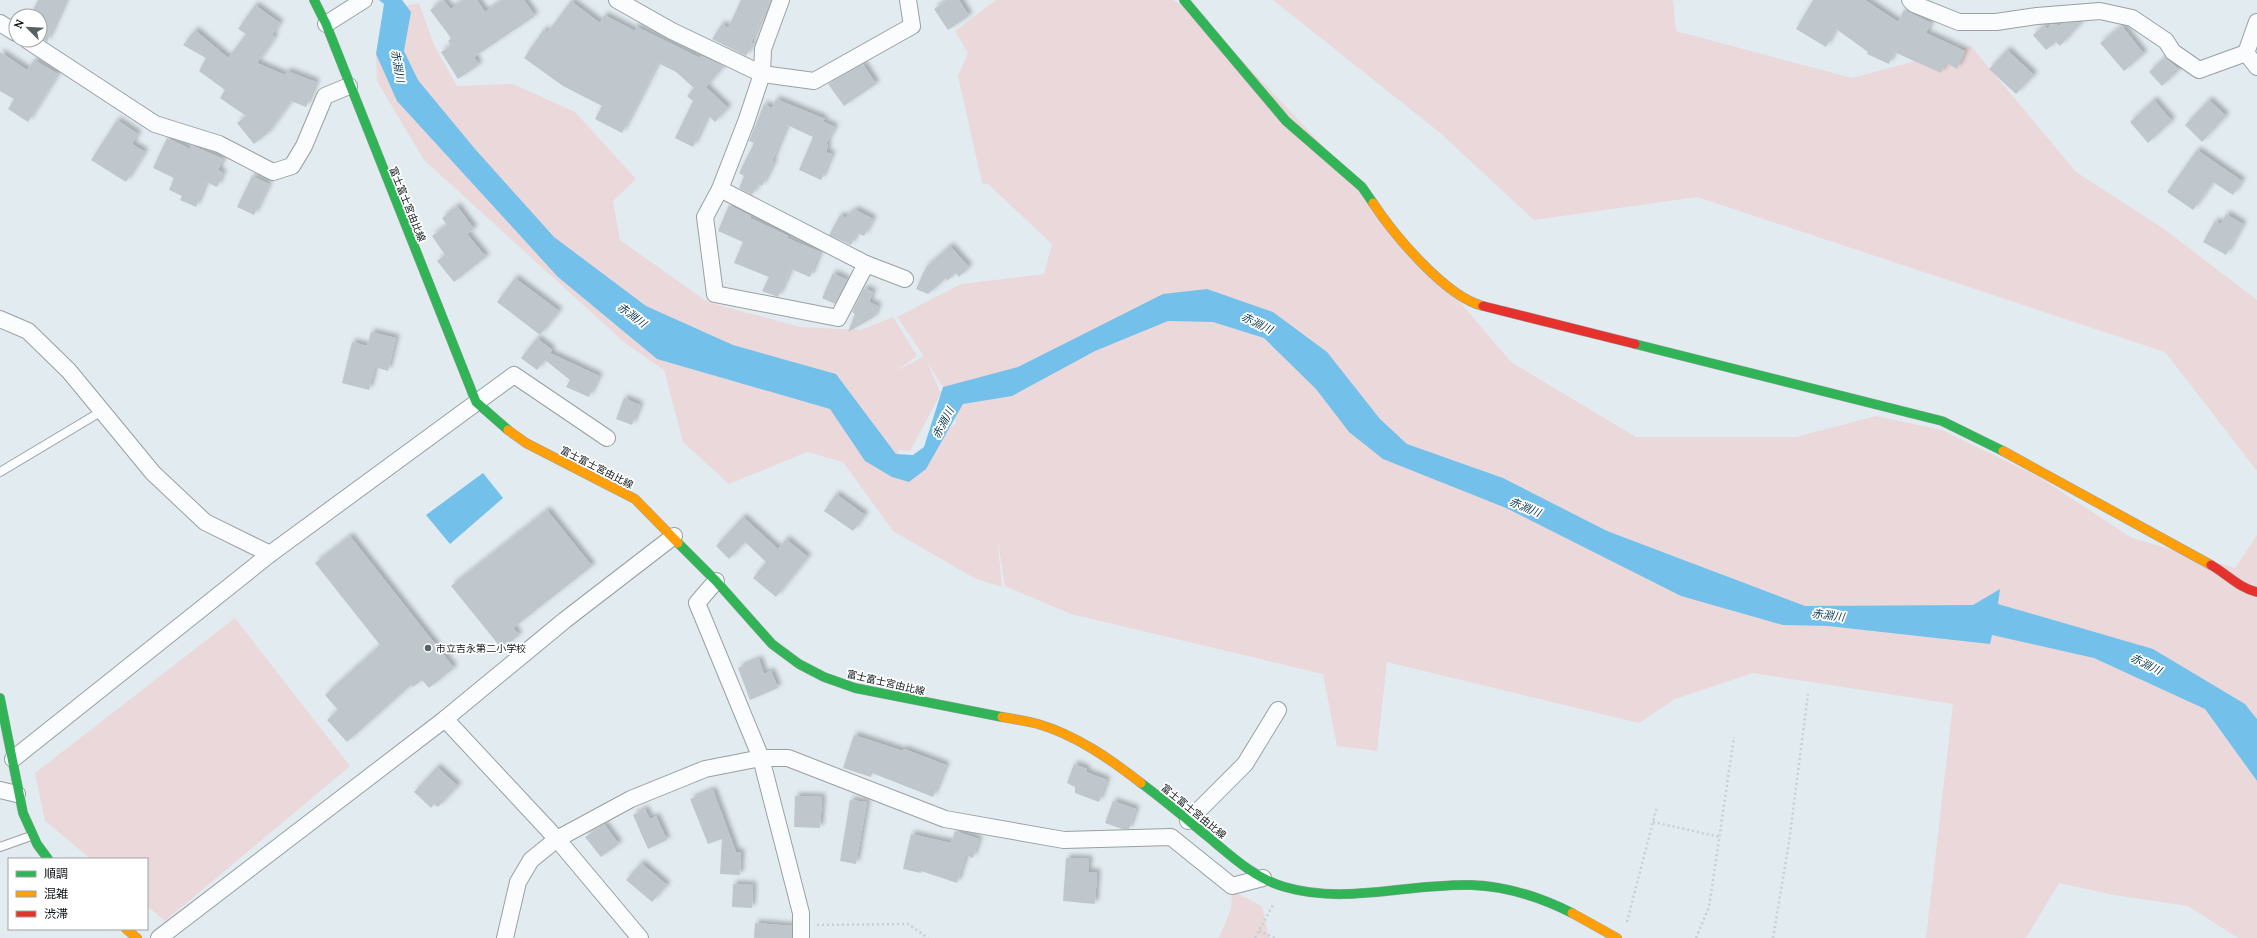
<svg xmlns="http://www.w3.org/2000/svg" width="2257" height="938" font-family="Lora,'Noto Sans JP',serif">
<defs>
<filter id="shadow"><feDropShadow dx="3.5" dy="-3.5" stdDeviation="2" flood-color="#0004"/></filter>
</defs>
<rect width="100%" height="100%" fill="#e2ebf0"/>
<!-- green -->
<g fill="#ebd8db" fill-rule="evenodd">
<path d="M996,0h177l25,14 164,173 149,175 125,75h160l80,-21 66,14 97,47 93,61 103,30 22,-33v194l-63,-35 63,87v157h-19l-50,-32 -74,-11 -55,-12 -33,55h-100l27,-234 -200,-31 -78,26 -36,24 -252,-61 -10,89 -40,-5 -14,-72 -252,-60 -66,-28 -8,-50 5,51 -28,-9 -81,-47 -50,-69 -36,-10 -78,32 -46,-42 -19,-72 -39,-27 -201,-183 -47,-79 -1,-30 26,-44 17,-4 15,42 23,41 56,-2 62,28 61,67 -23,22 7,39 86,61 23,7 72,19 60,3 32,-13 24,39 -21,15 28,-15 -27,-39 64,-33 83,-10 8,-30 -64,-60 -6,-1 -24,-107 10,-23 -13,-22zM926,360l27,43 3,20 -53,44 -5,-17 12,1 31,-58z"/>
<path d="M1273,0h400l3,31 176,47 119,-32 105,126 88,57 93,71v171l-92,-119 -468,-155 -163,23 -95,-88z"/>
<path d="M235,618l115,148 -185,155 -18,-15v-47h-56l-46,-38 -10,-48z"/>
<path d="M1232,891l30,15 7,32h-50l12,-29z"/>
</g>
<!-- water -->
<g fill="#73c1eb">
<path d="M379,0h23l9,12 -7,39 14,29 57,69 79,88 92,69 87,39 103,29 60,80 17,1 11,-8 19,-60 75,-20 145,-73 44,-5 66,23 54,40 53,67 27,25 96,34 104,53 198,75 168,-1 27,-16 -2,15 155,45 92,55 12,15v62l-52,-72 -111,-51 -102,-23 -2,9 -162,-18 -45,-1 -102,-29 -175,-88 -123,-49 -34,-27 -33,-43 -52,-51 -51,-16 -45,-1 -73,30 -83,45 -49,8 -37,65 -17,13 -17,-5 -27,-16 -35,-52 -173,-50 -99,-82 -161,-176 -21,-47 8,-50z"/>
<path d="M483,473l20,25 -53,46 -24,-29z"/>
</g>
<!-- building -->
<g fill="#c0c7cc" filter="url(#shadow)">
<path d="M38,0h28l-19,42 -7,-5v-21h-10z"/>
<path d="M443,0l8,9 12,-9h14l8,12 17,-12h22l11,16 -61,41 5,8 -21,14 -17,-27 10,-6 -3,-5 3,-3 -21,-28z"/>
<path d="M741,0h29l-19,43 2,1 -7,12 -34,-17 10,-15 6,4z"/>
<path d="M947,0h12l10,16 -21,14 -14,-21z"/>
<path d="M1813,0h52l33,22 6,-12 27,13 -5,10 39,18 -8,18 -11,-6 -5,10 -47,-21 -5,12 -22,-10 1,-2 -32,-23 -10,18 -30,-18z"/>
<path d="M571,1l29,22 4,-8 31,16v-5l65,32 1,-2 23,10 -18,21 22,21 -13,14 -7,-7 -15,32 -18,-9 18,-37 -6,-5 7,-8 -18,-16 -18,-9 -36,70 -27,-14 7,-13 -39,-20 -39,-28 20,-29 3,4z"/>
<path d="M255,5l25,18 -8,12 3,2 -18,26 28,12 2,-4 29,11 -10,25 -15,-6 -23,32 -14,11 -17,-21 9,-7 -26,-18 5,-8 -26,-19 7,-13 -23,-13 12,-15 33,28 18,-24 -8,-5z"/>
<path d="M2082,22l-22,24 -4,-4 -10,8 -13,-15 11,-10 3,4 5,-5h5l2,2 4,-3z"/>
<path d="M2122,26l22,28 -20,17 -24,-28z"/>
<path d="M2007,50l27,25 -18,19 -27,-25z"/>
<path d="M0,52l27,18 7,-10 24,14 -30,48 -20,-13 6,-10 -14,-8z"/>
<path d="M2165,57l14,13 -17,16 -13,-14z"/>
<path d="M863,64l13,20 -32,22 -16,-22z"/>
<path d="M776,99l49,20 -3,2 13,6 -9,17 2,1 -2,7 6,2 -11,26 -22,-10 14,-33 -26,-12 -15,36 2,1 -12,24 -4,-2 -6,11 -13,-7 5,-12 -5,-3 15,-30 -5,-2 15,-37 8,4z"/>
<path d="M2154,100l18,21 -24,22 -18,-21z"/>
<path d="M2209,100l17,16 -24,26 -17,-17z"/>
<path d="M117,120l21,14 -6,10 13,8 -19,30 -35,-22z"/>
<path d="M167,138l23,11 1,-4 32,14 -5,11 5,3 -6,14 -11,-5 -10,25 -16,-7 2,-4 -13,-6 5,-12 -21,-10z"/>
<path d="M2197,150l45,31 -9,14 -20,-13 -20,28 -26,-18z"/>
<path d="M252,176l17,8 -15,31 -17,-8z"/>
<path d="M729,205l22,11 -1,2 38,18 -1,2 33,14 -10,25 -19,-8 -13,28 -16,-6 7,-14 -35,-14 9,-21 -25,-11z"/>
<path d="M457,206l17,23 -7,5 19,23 -32,25 -17,-21 8,-6 -13,-19 15,-11 -5,-7z"/>
<path d="M854,209l19,10 -9,17 -7,-3 -6,12 -22,-10 11,-20 6,3 3,-6 3,2z"/>
<path d="M2226,214l17,10 -17,31 -23,-13 12,-21 6,3z"/>
<path d="M950,246l19,21 -10,10 -3,-4 -9,8 -1,-3 -18,16 -12,-5 10,-22z"/>
<path d="M833,273l14,7 -12,24 -13,-6z"/>
<path d="M515,278l44,33 -19,24 -43,-33z"/>
<path d="M864,288l9,4 -4,10 9,4 -4,11 -26,15 7,-18 -3,-2z"/>
<path d="M371,332l25,6 -8,33 -13,-4 -6,23 -27,-7 10,-41 15,4z"/>
<path d="M537,338l15,12 -2,3 49,23 -10,21 -23,-10 4,-7 -25,-20 -8,10 -16,-12z"/>
<path d="M624,398l16,7 -8,20 -16,-6z"/>
<path d="M836,494l29,21 -12,16 -29,-20z"/>
<path d="M547,510l45,56 -79,62 6,7 -17,14 -51,-63z"/>
<path d="M743,517l35,32 8,-10 22,18 -32,40 -23,-19 13,-16 -21,-20 -16,17 -13,-13z"/>
<path d="M350,536l104,132 -25,20 -7,-8 -9,7 -2,-2 -64,57 -20,-22 11,-10 -13,-15 55,-50 -65,-82z"/>
<path d="M759,659l5,15 7,-3 7,17 -28,12 -12,-32z"/>
<path d="M854,735l49,16 1,-2 42,16 -13,32 -61,-24 -1,4 -28,-9z"/>
<path d="M1074,764l13,5 -1,3 21,8 -8,22 -24,-9v-6l-8,-4z"/>
<path d="M437,767l21,19 -20,21 -4,-3 -3,4 -17,-16z"/>
<path d="M713,790l23,62h5l-1,23 -20,-1 2,-35 -14,5 -18,-45z"/>
<path d="M795,796l27,1 -2,31 -26,-1z"/>
<path d="M850,800l17,2 -11,62 -16,-3z"/>
<path d="M1113,801l23,8 -7,20h-7l-17,-6z"/>
<path d="M645,809l5,10 6,-3 11,24 -19,9 -15,-34z"/>
<path d="M604,824l15,20 -18,13 -16,-20z"/>
<path d="M955,831l24,8 -6,19 -7,-3 -9,28 -36,-12v2l-18,-4 8,-35 40,9z"/>
<path d="M1066,858l23,1 -1,13h9l-2,32 -32,-3z"/>
<path d="M641,863l26,22 -15,17 -26,-22z"/>
<path d="M733,884l20,1 -1,23 -20,-1z"/>
<path d="M755,923l37,3v12h-38z"/>
</g>
<g fill="none" stroke-linecap="round" stroke-linejoin="round">
<!-- lane casing -->
<g stroke="#99a0a4" stroke-width="10">
<g id="lane">
<path d="M0,472l102,-61"/>
<path d="M0,847l31,-11"/>
</g>
</g>
<!-- street casing -->
<g stroke="#99a0a4" stroke-width="18">
<g id="street">
<path d="M617,0l55,31 90,43 52,7 98,-55 -4,-26"/>
<path d="M781,0l-18,49 -1,25 -16,48 -26,67 -15,28 10,77 123,24 28,-54"/>
<path d="M1910,0l4,4 45,18h37l41,-6 63,-5 32,7 34,23 7,11 26,18 47,-17"/>
<path d="M0,23l16,10"/>
<path d="M326,24l38,-24"/>
<path d="M27,40l128,84 64,20 54,28 19,-6 12,-20 21,-50 24,-10"/>
<path d="M2246,53l11,-31"/>
<path d="M2246,53l11,14"/>
<path d="M720,189l146,75 39,15"/>
<path d="M0,319l28,12 41,40 84,102 52,49 65,32"/>
<path d="M716,581l-19,22 64,155 40,155v25"/>
<path d="M445,719l112,120 83,99"/>
<path d="M13,759l257,-205 244,-179 93,63"/>
<path d="M0,790l17,4"/>
<path d="M1188,821l57,-57 33,-54"/>
<path d="M159,938l286,-219 120,-99 109,-84"/>
<path d="M505,938l13,-56 13,-22 26,-21 74,-40 74,-30 56,-11h27l157,61 119,21 107,-3 61,49 31,-8"/>
</g>
</g>
<!-- fast casing -->
<g stroke="#99a0a4" stroke-width="10">
<g id="fast">
<path d="M314,0l12,24 150,378 32,28"/>
<path d="M1184,0l102,121 76,66 11,16"/>
<path d="M1635,344l307,77 61,30"/>
<path d="M678,543l38,38 56,63 27,20 25,13 31,11 147,29"/>
<path d="M0,698l23,115 14,31 11,15"/>
<path d="M1141,783c23,17 44,35 66,53 23,19 48,43 78,51 61,18 124,-4 186,-2 35,1 69,12 101,28"/>
</g>
</g>
<!-- slow casing -->
<g stroke="#99a0a4" stroke-width="10">
<g id="slow">
<path d="M1373,203c21,32 73,94 110,103"/>
<path d="M508,430l18,13 109,56 43,44"/>
<path d="M2003,451l208,114"/>
<path d="M1002,717c12,2 24,4 36,7 38,11 72,35 103,59"/>
<path d="M1572,913l45,25"/>
<path d="M126,929l11,9"/>
</g>
</g>
<!-- jam casing -->
<g stroke="#99a0a4" stroke-width="10">
<g id="jam">
<path d="M1483,306l152,38"/>
<path d="M2211,565c16,9 28,23 46,27"/>
</g>
</g>
<!-- path -->
<g stroke="#cbced0" stroke-width="2.5" stroke-dasharray="2 3" stroke-linecap="butt">
<path d="M1653,822l67,15"/>
<path d="M1627,922l30,-116"/>
<path d="M817,925l91,-1 20,14"/>
<path d="M1259,931l16,7"/>
<path d="M1255,938l19,-35"/>
<path d="M1696,938l13,-31 25,-170"/>
<path d="M1773,938l16,-96 19,-148"/>
</g>
<!-- lane -->
<use href="#lane" stroke="#fbfcfd" stroke-width="8"/>
<!-- street -->
<use href="#street" stroke="#fbfcfd" stroke-width="16"/>
<!-- fast -->
<use href="#fast" stroke="#30b455" stroke-width="9"/>
<!-- slow -->
<use href="#slow" stroke="#ff9f0a" stroke-width="9"/>
<!-- jam -->
<use href="#jam" stroke="#e5322d" stroke-width="9"/>
</g>
<!-- markers -->
<circle fill="#596064" stroke="#fff" stroke-width="1.5" cx="428" cy="648" r="4"/>
<g text-anchor="middle" stroke-width="3.5" stroke-linejoin="round" paint-order="stroke">
<!-- street labels -->
<g font-size="10" fill="#0f1518" stroke="#fff">
<text transform="translate(408 204) rotate(68)" y="4">富士富士宮由比線</text>
<text transform="translate(597 467) rotate(27)" y="4">富士富士宮由比線</text>
<text transform="translate(886 682) rotate(13)" y="4">富士富士宮由比線</text>
<text transform="translate(1194 811) rotate(39)" y="4">富士富士宮由比線</text>
</g>
<!-- poi labels -->
<g font-size="10" fill="#0f1518" stroke="#fff" text-anchor="start">
<text x="436" y="652">市立吉永第二小学校</text>
</g>
<!-- water labels -->
<g font-size="11" font-style="italic" fill="#08374e" stroke="#fff">
<text transform="translate(398 66) rotate(80)" y="4">赤淵川</text>
<text transform="translate(632 315) rotate(36)" y="4">赤淵川</text>
<text transform="translate(1257 323) rotate(26)" y="4">赤淵川</text>
<text transform="translate(943 423) rotate(-62)" y="4">赤淵川</text>
<text transform="translate(1525 507) rotate(22)" y="4">赤淵川</text>
<text transform="translate(1828 615) rotate(7)" y="4">赤淵川</text>
<text transform="translate(2146 664) rotate(26)" y="4">赤淵川</text>
</g>
</g>
<!-- legend -->
<rect x="8" y="858" width="140" height="72" fill="#ffffff" stroke="#9fa1a3"/>
<rect x="16" y="871" width="20" height="6" fill="#30b455" stroke="#9fa1a3"/>
<text x="44" y="878" font-size="12" fill="#0f1518">順調</text>
<rect x="16" y="891" width="20" height="6" fill="#ff9f0a" stroke="#9fa1a3"/>
<text x="44" y="898" font-size="12" fill="#0f1518">混雑</text>
<rect x="16" y="911" width="20" height="6" fill="#e5322d" stroke="#9fa1a3"/>
<text x="44" y="918" font-size="12" fill="#0f1518">渋滞</text>
<!-- north arrow -->
<g transform="translate(28 28) rotate(294)"><circle r="19" fill="#ffffff" stroke="#9fa1a3"/>
<path d="M0-3L7 15L0 10L-7 15Z" fill="#596064"/>
<text y="-6" font-size="11" font-weight="bold" text-anchor="middle" fill="#0f1518">N</text>
</g>
</svg>
